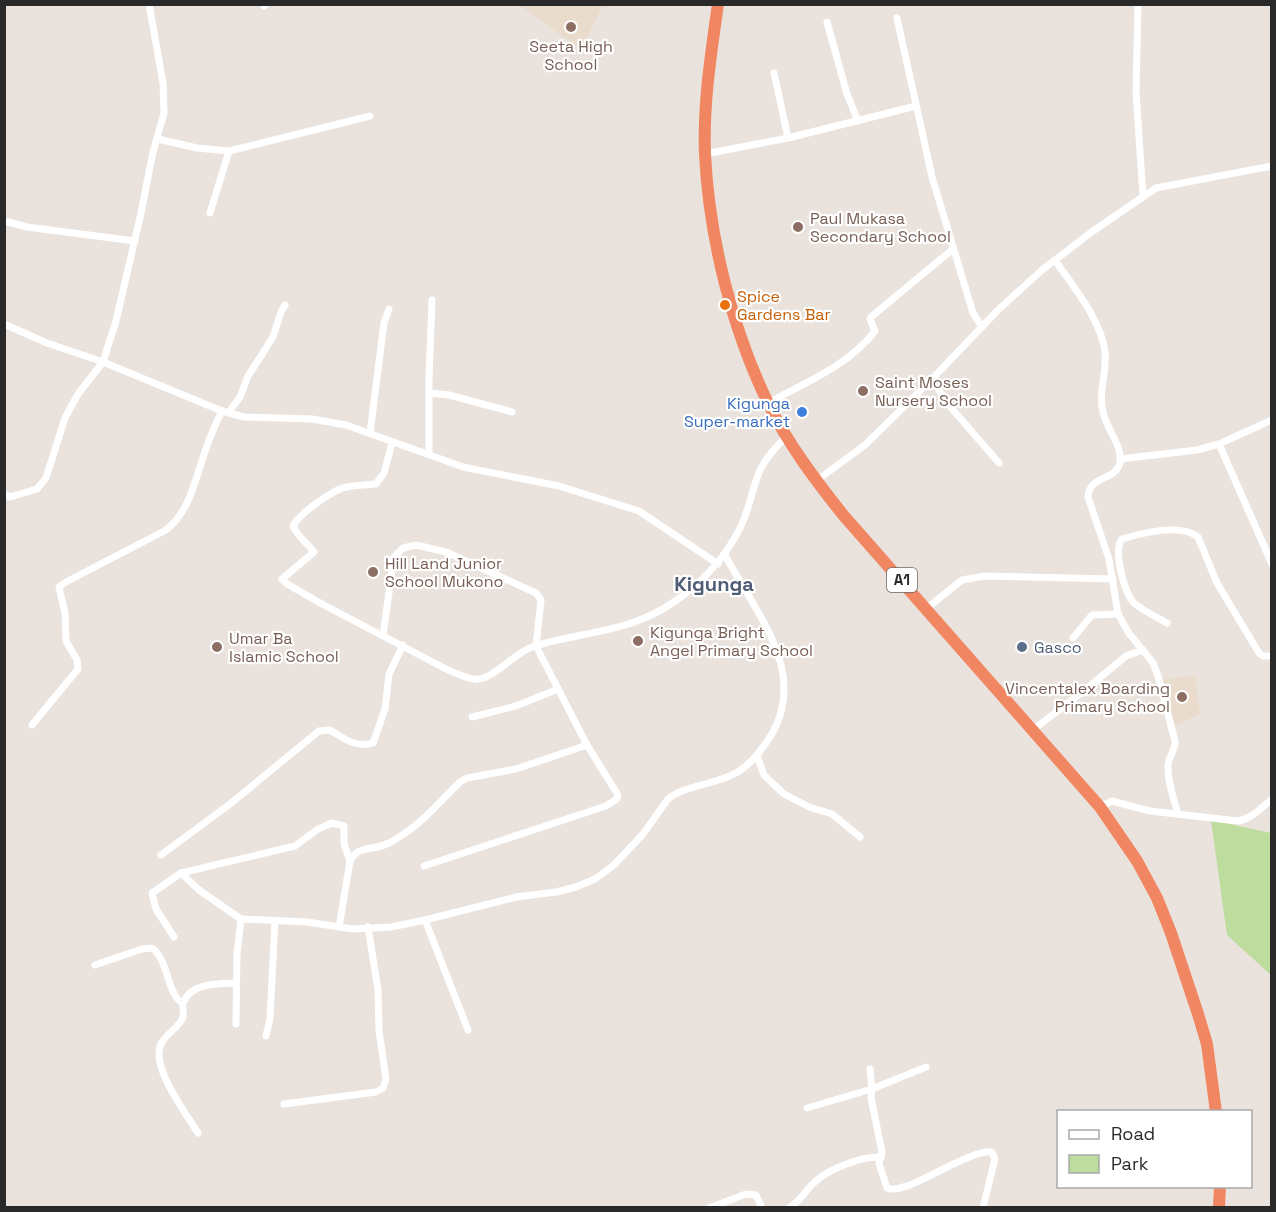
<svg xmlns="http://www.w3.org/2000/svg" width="1276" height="1212" font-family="'Space Grotesk',sans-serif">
<rect width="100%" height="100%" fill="#eae2dc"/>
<!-- education -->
<g fill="#eadccd">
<path d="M519,5h84l-22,44z"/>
<path d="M1195,675l5,39 -25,11 -13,-45z"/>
</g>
<!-- green -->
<path fill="#bedc9d" d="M1211,820l60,13v142l-44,-40z"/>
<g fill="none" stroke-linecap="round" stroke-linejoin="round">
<!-- street -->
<g stroke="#fff" stroke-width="7">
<path d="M1138,4l-2,88 7,104"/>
<path d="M264,6l2,-2"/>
<path d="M897,18l35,159 41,136 9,14"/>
<path d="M827,22l20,72 11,27"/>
<path d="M774,73l14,65"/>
<path d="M158,139l39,9 32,3 141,-35"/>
<path d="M705,154l83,-16 128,-32"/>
<path d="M210,213l19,-62"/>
<path d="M4,221l23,6 108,14"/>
<path d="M1055,260c18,27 46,59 50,92 2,22 -8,42 -1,64 4,14 19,32 16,47 -5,19 -30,11 -32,34l21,62 9,55 10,18 25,31 5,13 17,65c1,9 -6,14 -7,24 -1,16 6,34 10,49"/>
<path d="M4,324l43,19 56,19 119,49 22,6 68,2 34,6 117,42 96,19 80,25 79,53"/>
<path d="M932,379l15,24 52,60"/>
<path d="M430,393l19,2 63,17"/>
<path d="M768,403c38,-21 80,-37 107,-72l-5,-12 1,-2 82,-68"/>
<path d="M229,412l11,-15 8,-21 25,-39 8,-25 4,-7"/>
<path d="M370,433l14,-110 5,-14"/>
<path d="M392,443l-8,30 -8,11c-11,1 -24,1 -34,4 -14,6 -42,25 -49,38 4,10 14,17 21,26l-32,27 5,5 35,20 126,66c8,3 17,8 26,9 17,3 40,-26 58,-32 30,-10 63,-13 93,-22 49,-14 93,-53 115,-97 10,-19 12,-41 21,-60 7,-13 16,-22 26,-32"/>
<path d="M1219,444l53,120"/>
<path d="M429,455v-77l3,-78"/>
<path d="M1120,459l77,-9 22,-6 53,-24"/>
<path d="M816,481l49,-36 67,-66 66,-69 44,-40 51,-39 63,-43 116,-22"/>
<path d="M4,494l6,3 27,-8 9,-11 19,-60 13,-24 25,-32 13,-41 25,-108 12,-61 11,-39 -1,-30 -14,-79"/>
<path d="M927,608l35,-28 23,-4 128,3"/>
<path d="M1167,623c-10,-6 -24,-12 -33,-20 -10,-10 -21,-53 -12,-64 20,-6 59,-16 76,-2l19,46 42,70 4,3h9"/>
<path d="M383,635l11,-78 9,-9 13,-3 30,7 90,41 5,7 -5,46 51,99 31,50 -1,4 -11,7 -182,60"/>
<path d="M1073,638l19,-23 26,-1"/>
<path d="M472,717l44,-11 42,-17"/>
<path d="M32,725l46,-56 -1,-9 -11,-19 -1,-28 -6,-26 7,-5 100,-52c25,-19 30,-55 41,-84 4,-12 9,-23 15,-35"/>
<path d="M1034,729l46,-35 46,-38 17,-6"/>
<path d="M757,756l7,19 20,19 25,13 23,7 28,23"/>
<path d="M1100,807l12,-6 38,10 88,10c15,-3 23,-13 34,-22"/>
<path d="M161,855l69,-51 89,-73 11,-1c14,9 26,18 43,13l12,-34 4,-35 14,-29"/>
<path d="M181,873l18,17 42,29 -4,35 -1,70"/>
<path d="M241,919l66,3 46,7 38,-2 34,-7 91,-23 40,-5 20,-5 19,-8 19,-14 29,-31 25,-35c15,-13 49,-15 68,-26 14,-8 23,-20 32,-33 44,-65 -13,-128 -43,-185"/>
<path d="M425,920l43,110"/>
<path d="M339,927l11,-66c7,-16 23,-10 39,-18 32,-17 46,-37 71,-61l7,-4 49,-9 71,-24"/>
<path d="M174,937l-18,-28 -4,-16 29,-20 114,-27 23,-17 14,-6 12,3v18l6,17"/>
<path d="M95,965l47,-16 10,-1c17,12 15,48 31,55"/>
<path d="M266,1036l4,-18 5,-97"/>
<path d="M926,1067l-54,22 -1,9 11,54 -3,11 8,25c18,9 80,-39 105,-36l3,7 -12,49"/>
<path d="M284,1104l92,-12 7,-4 3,-9 -7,-48 -1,-41 -10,-63"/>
<path d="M807,1108l65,-19 -2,-20"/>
<path d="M198,1133c-12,-20 -50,-69 -36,-91 5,-9 18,-15 21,-25 1,-5 -1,-10 0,-14 8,-21 36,-19 53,-20"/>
<path d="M709,1208l37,-14 10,1 6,13"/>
<path d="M789,1208c13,-8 16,-18 27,-27 15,-13 46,-25 65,-24"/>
</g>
<!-- highway -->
<g stroke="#f08762" stroke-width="12">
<path d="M718,4c-7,50 -15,100 -13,150 4,83 27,175 63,249 20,41 48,78 76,113l256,291 37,54 20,37 14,35 27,81 9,30 9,68"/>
<path d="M1219,1208l1,-22"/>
</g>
</g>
<!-- markers -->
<g fill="#8d6e63" stroke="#fff" stroke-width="2">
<circle cx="571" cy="27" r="6"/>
<circle cx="798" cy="227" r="6"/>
<circle cx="863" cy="391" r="6"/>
<circle cx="373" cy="572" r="6"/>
<circle cx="638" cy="641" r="6"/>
<circle cx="217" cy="647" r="6"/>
<circle cx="1182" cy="697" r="6"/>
</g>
<circle fill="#e8710a" stroke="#fff" stroke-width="2" cx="725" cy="305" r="6"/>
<circle fill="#3f7fe0" stroke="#fff" stroke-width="2" cx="802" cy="412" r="6"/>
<circle fill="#5c6f8a" stroke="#fff" stroke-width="2" cx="1022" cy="647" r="6"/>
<g text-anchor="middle" stroke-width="4.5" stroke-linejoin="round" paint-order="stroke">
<!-- shield labels -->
<rect fill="#fff" stroke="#696969" stroke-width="1.5" x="887" y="568" width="30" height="24" rx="4.5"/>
<g font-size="15" font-weight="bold" fill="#292929">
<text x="902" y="585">A1</text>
</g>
<!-- education labels -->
<g font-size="16" fill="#785e54" stroke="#fff" text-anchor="start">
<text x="571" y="52" text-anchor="middle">Seeta High<tspan x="571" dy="18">School</tspan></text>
<text x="810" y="224">Paul Mukasa<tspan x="810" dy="18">Secondary School</tspan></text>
<text x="875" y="388">Saint Moses<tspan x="875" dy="18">Nursery School</tspan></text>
<text x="385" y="569">Hill Land Junior<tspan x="385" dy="18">School Mukono</tspan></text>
<text x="650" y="638">Kigunga Bright<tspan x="650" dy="18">Angel Primary School</tspan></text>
<text x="229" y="644">Umar Ba<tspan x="229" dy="18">Islamic School</tspan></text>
<text x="1170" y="694" text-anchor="end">Vincentalex Boarding<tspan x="1170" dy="18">Primary School</tspan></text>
</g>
<!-- food labels -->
<g font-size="16" fill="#c56008" stroke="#fff" text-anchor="start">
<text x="737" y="302">Spice<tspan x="737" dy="18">Gardens Bar</tspan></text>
</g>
<!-- shop labels -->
<g font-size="16" fill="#366cbe" stroke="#fff" text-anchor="end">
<text x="790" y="409">Kigunga<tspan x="790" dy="18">Super-market</tspan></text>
</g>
<!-- service labels -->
<g font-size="16" fill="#4e5e75" stroke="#fff" text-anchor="start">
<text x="1034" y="653">Gasco</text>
</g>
<!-- quarter labels -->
<g font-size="20" font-weight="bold" fill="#4e5c76" stroke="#fff">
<text x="714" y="591">Kigunga</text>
</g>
</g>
<!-- border -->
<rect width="1276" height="1212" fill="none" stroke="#292929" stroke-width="12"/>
<!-- legend -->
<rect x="1057" y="1110" width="195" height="78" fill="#ffffff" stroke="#a9a9a9" stroke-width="1.5"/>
<rect x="1069" y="1130" width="30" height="9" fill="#ffffff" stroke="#a9a9a9" stroke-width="1.5"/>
<text x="1111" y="1140" font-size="18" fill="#292929">Road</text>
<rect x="1069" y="1155" width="30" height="18" fill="#bedc9d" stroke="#a9a9a9" stroke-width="1.5"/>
<text x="1111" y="1170" font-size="18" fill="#292929">Park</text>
</svg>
